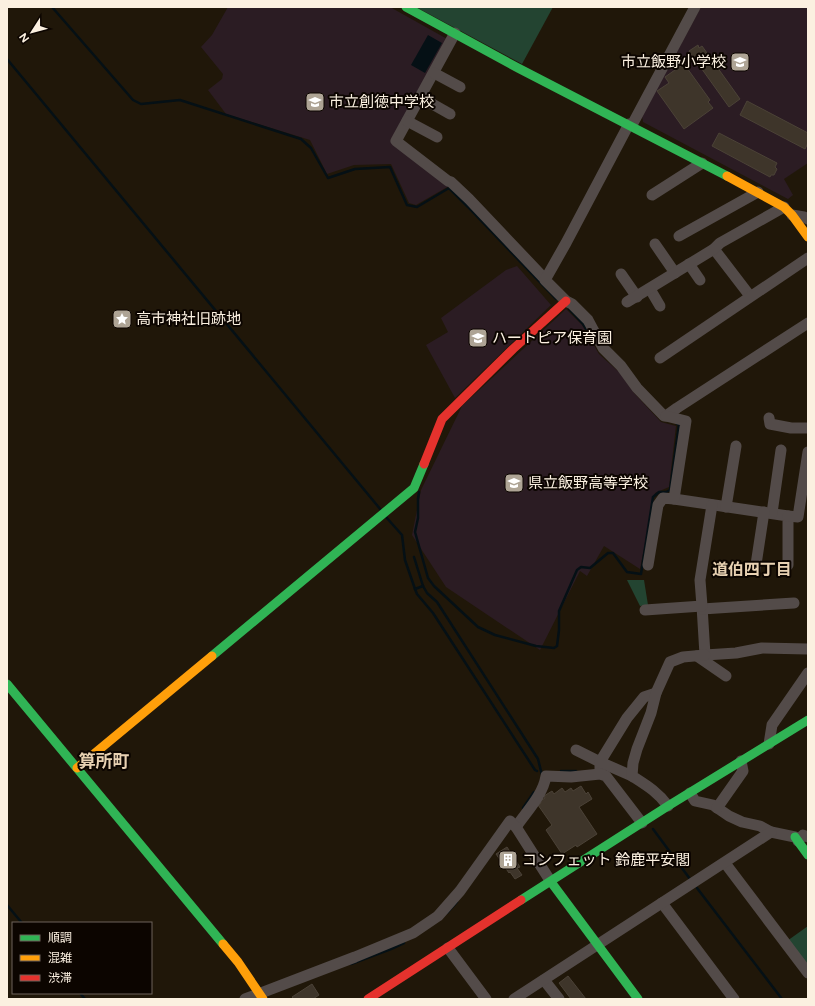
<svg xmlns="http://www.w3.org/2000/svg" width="815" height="1006" font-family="Figtree,'Noto Sans JP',sans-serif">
<rect width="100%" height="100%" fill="#201709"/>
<!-- education -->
<g fill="#2b1c23">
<path d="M228,7h162l59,33 -57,102 57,44 -33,19 -7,-2 -18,-39 -37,1 -27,9 -17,-34 -84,-26 -18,-24 14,-11 1,-5 -22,-27 11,-12z"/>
<path d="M701,7h107v156l-24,16 9,16 -5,4 -145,-77 -1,-6z"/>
<path d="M517,266l34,39 -96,93 -29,-53 22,-13 -7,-14 65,-48z"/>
<path d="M566,309l16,16 17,29 21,19 14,20 27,29 15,4 -7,61 -14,6 -15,76 -36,-23 -17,30 -7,-5 -40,79 -94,-63 -34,-52 9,-45 41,-84z"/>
</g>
<!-- green -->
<g fill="#234431">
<path d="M416,7h137l-31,57z"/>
<path d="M627,580h17l4,25 -8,1z"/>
<path d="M808,926v41l-21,-26z"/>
</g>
<!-- water -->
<path fill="#051015" d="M428,35l14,8 -17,30 -14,-8z"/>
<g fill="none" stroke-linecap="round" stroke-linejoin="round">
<!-- stream -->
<g stroke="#051015" stroke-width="2.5">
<path d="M52,7l81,93 8,4 39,-4 121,39 10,9 17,30 27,-9 35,-2 17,38 10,2 32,-19 19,19 88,92"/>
<path d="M7,59l374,451"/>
<path d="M569,309l14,15 7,11"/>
<path d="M419,492l-1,7v19l-3,14 13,46 6,8 44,41 17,8 41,11 18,2 3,-2 2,-16v-19l18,-41 4,-3 9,1 18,-15h5l14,19 14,2 12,-77 6,-5h7l4,-2 9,-66h-2"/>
<path d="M386,517l16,18 3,25 10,29 2,5 16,19 102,157 2,1"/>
<path d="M414,557l9,29 4,7 10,9 101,157 4,16"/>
<path d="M415,589l8,-3"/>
<path d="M561,771h15"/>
<path d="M523,808l11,-16"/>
<path d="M653,829l37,50"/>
<path d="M697,888l85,111"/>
<path d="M7,905l15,18"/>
<path d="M447,913l10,-11"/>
<path d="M351,964l40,-15 13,-6"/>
<path d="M80,993l5,6"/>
</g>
</g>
<!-- building -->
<g fill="#3e352a" stroke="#4b4237">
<path d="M698,45l1,3 3,-2 38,53 -11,8 -40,-56z"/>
<path d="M682,65l3,5 2,-2 23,32 -2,2 5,6 -29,21 -27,-38 12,-8 -4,-6z"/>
<path d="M747,101l61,32v10l-3,6 -65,-34z"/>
<path d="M719,133l58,30 -2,4 2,2 -3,6h-3l-1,2 -58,-31z"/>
<path d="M581,786l5,8 2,-2 4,7 -13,8 18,27 -20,13 -1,-2 -14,9 -16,-24 6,-5 -14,-20 3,-2 -1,-2 5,-3 -1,-2 8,-5 2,3 8,-6 3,4 6,-4 2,3z"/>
<path d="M507,847l13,20 -3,1 5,7 -7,4 -5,-7 -1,1 -13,-19z"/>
<path d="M568,976l18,23h-15l-12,-16z"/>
<path d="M312,984l7,11 -6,4h-19l-2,-2z"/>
</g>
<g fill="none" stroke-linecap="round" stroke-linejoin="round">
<!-- street -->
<g stroke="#534b49" stroke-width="11">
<path d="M455,33l-59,108 52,40 3,1 18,17 73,77 4,2"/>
<path d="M434,73l26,14"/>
<path d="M420,97l30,17"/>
<path d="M407,121l30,16"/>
<path d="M629,124l-63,119 -21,37 21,21 6,3 16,16 15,28 18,18 16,22 27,28h2l11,-8 131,-85"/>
<path d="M632,125l63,-118"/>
<path d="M652,195l50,-32"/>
<path d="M792,215l12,2 4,2"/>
<path d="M679,236l79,-44"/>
<path d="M655,244l20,29"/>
<path d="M714,249l36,47"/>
<path d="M689,264l11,16"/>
<path d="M621,274l16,23"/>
<path d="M650,289l10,17"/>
<path d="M627,302l87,-53 6,-6 64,-36"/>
<path d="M660,358l148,-100"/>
<path d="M769,418l1,6 21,4h17"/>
<path d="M674,499l114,17v49"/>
<path d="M726,507l10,-61"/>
<path d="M772,513l9,-63"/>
<path d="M788,516l10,1 10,-65"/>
<path d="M648,565l10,-60 5,-7 11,1 12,-78 -20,-5"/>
<path d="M755,571l9,-59"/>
<path d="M702,606l3,49 31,-2 26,-5 46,1"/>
<path d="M702,609l92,-6"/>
<path d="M645,610l57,-4 -2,-26 12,-75"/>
<path d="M697,656l29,20"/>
<path d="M769,744l3,-19 36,-52"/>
<path d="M576,750l24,12v7"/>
<path d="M632,776l-32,-14 27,-44 17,-21 12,-4"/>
<path d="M690,793l5,8 18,4 16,11 13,6 18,4 11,6 24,5"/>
<path d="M668,806c-10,-14 -22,-21 -36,-30l1,-13 4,-14 14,-36 5,-20 14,-31 13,-5 22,-2"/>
<path d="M717,808l26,-37 -2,-10"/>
<path d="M516,827c11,-16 27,-32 30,-51l25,1 29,-3 6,2 36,47"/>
<path d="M798,841l5,-6 5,2"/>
<path d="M725,863l83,110"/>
<path d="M662,903l72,96"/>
<path d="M448,948l38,51"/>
<path d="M544,980l15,19"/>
<path d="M245,999l110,-42 58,-24 25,-17 22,-25 50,-70 6,6 35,55"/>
<path d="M514,999l257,-167"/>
</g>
<!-- fast -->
<g stroke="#30b455" stroke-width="9">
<path d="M406,7l112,61 209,108"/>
<path d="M212,656l202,-168 10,-24"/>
<path d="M7,684l216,260"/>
<path d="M795,837l13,18"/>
<path d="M551,882l87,117"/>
<path d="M521,900l147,-94 140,-86"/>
</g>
<!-- slow -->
<g stroke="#ff9f0a" stroke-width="9">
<path d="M727,176l57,31 8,8 16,22"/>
<path d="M77,768l135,-112"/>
<path d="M223,944l15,18 25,37"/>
</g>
<!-- jam -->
<g stroke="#e5322d" stroke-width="9">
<path d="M424,464l18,-45 71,-70 53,-48"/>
<path d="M368,999l153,-99"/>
</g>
</g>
<!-- icons -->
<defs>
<g id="school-square" transform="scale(1)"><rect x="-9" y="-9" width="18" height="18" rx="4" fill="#aea495" stroke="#0c0500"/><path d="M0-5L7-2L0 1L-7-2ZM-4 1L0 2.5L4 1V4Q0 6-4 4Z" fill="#fff"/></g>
<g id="sight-square" transform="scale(1)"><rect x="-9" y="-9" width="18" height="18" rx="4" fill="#aea495" stroke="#0c0500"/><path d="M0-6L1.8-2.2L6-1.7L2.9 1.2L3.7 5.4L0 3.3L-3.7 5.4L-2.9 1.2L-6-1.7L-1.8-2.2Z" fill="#fff"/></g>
<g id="building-square" transform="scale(1)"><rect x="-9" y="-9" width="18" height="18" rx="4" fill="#aea495" stroke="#0c0500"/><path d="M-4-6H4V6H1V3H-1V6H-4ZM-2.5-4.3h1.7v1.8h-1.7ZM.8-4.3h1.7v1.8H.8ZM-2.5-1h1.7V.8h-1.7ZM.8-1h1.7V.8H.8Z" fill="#fff"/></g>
</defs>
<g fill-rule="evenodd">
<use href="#school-square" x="740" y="62"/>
<use href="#school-square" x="315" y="102"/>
<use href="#sight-square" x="122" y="319"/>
<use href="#school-square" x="478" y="338"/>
<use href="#school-square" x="514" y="483"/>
<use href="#building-square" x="508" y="860"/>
</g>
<g text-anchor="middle" stroke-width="4" stroke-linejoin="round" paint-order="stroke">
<!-- poi labels -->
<g font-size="15" fill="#fbf0e0" stroke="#0c0500" text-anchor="start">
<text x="726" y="67" text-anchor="end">市立飯野小学校</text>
<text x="329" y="107">市立創徳中学校</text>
<text x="136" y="324">高市神社旧跡地</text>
<text x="492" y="343">ハートピア保育園</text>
<text x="528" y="488">県立飯野高等学校</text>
<text x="522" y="865">コンフェット 鈴鹿平安閣</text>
</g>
<!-- neighbourhood labels -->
<g font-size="16" font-weight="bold" fill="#e8d1b2" stroke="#0c0500">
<text x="752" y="575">道伯四丁目</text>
</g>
<!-- quarter labels -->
<g font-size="17" font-weight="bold" fill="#e8d1b2" stroke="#0c0500">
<text x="104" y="767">算所町</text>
</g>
</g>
<!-- border -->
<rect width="815" height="1006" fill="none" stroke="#fbf0e0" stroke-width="16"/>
<!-- legend -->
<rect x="12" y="922" width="140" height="72" fill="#0c0500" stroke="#6c635a"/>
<rect x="20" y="935" width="20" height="6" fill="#30b455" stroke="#6c635a"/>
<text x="48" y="942" font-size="12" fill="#fbf0e0">順調</text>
<rect x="20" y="955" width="20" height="6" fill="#ff9f0a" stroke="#6c635a"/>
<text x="48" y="962" font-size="12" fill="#fbf0e0">混雑</text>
<rect x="20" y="975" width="20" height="6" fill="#e5322d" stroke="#6c635a"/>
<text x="48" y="982" font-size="12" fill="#fbf0e0">渋滞</text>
<!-- north arrow -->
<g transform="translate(32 32) rotate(234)" stroke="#0c0500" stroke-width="3" paint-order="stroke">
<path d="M0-3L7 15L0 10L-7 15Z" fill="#fbf0e0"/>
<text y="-6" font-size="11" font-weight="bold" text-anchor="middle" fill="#fbf0e0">N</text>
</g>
</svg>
